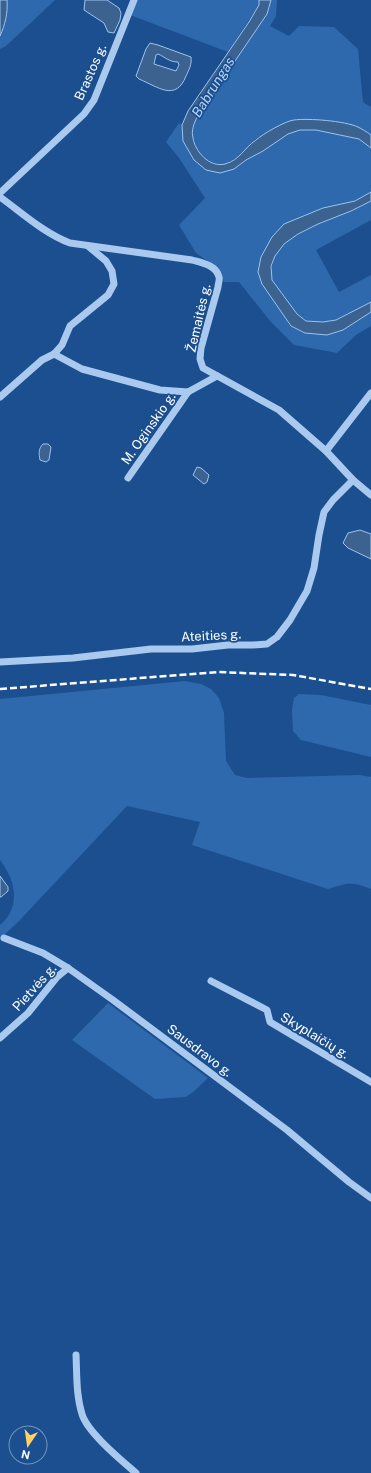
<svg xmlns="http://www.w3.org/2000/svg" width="371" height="1473" font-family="'Public Sans',sans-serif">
<rect width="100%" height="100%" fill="#1b4f8f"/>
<!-- green -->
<g fill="#2e69ad">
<path d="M7,0h48l-49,46 -6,3v-13l5,-12z"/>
<path d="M136,0h123v5l-31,47 -98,-37z"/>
<path d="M271,0h6l-1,16 -6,10 19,10 10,-10 35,1 24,22 5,53 8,5v28l-14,-8 -64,-7 -39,20 -13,15 -10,6 -8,4 -11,-2 -8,-5 -8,-10 -3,-10 -1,-10 5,-11 70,-103z"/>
<path d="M179,123l3,2 1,16 11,19 40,9 12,-9 17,-9 25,-17 12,-4h16l43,9 12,9v44l-16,9 -32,7 -51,29 -11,20 -3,15 32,54 14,7 23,2 16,-5 28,-18v14l-15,9 -19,18 -43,-8 -23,-23 -32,-40h-15l-11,-17 -17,-12 -17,-28 26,-27 -26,-40 -13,-16z"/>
<path d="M371,201v19l-55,30 23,42 32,-17v27l-35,18 -13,2 -17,-1 -9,-7 -25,-34 -1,-14 4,-10 9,-12 14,-10 20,-10 33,-13z"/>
<path d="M185,681l16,3 10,5 8,9 5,15 2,48 9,14 12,3 113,-3 11,2v112c-19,-8 -24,-6 -43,0l-136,-44 8,-23 -73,-16 -108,115 -19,18v-14c22,-18 15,-46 0,-65v-161z"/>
<path d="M299,694l22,1 50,10v52l-70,-17 -8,-9 -1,-21 2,-12z"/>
<path d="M108,1003l100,75 -16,15 -6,4 -31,2 -83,-59z"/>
</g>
<!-- water -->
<g fill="#3c6290" stroke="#9cc4f0" fill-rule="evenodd">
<path d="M0,0h7c1,13 -2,25 -7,36z"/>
<path d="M85,0h22l12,8 2,5 -1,7 -6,13 -6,-1 -4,-9 -20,-13z"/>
<path d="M259,0h12l-4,14 -70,103c-3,7 -6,13 -4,21 2,13 16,30 32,26 15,-4 19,-16 31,-24 7,-6 29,-19 38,-20 14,-2 51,1 64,7 4,2 9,5 13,8v13l-12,-9 -43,-9h-16l-12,4 -25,17 -17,9 -12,9 -14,4 -14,-3 -12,-10 -11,-19 -1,-16 6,-14 61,-89 10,-17z"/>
<path d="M150,43l8,2 33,12c1,7 -2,13 -5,19 -10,26 -28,11 -47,3l-3,-3 10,-27zM158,54c7,3 11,8 20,8l1,3 -3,6 -22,-7 2,-9z"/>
<path d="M371,192v9l-20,10 -33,13 -20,10 -14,10 -9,12 -4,10 1,14 25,34 9,7 17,1 13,-2 35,-18v10l-28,18 -16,5 -22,-2 -14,-7 -29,-42 -4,-12 3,-15 11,-20 12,-13 39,-16 32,-7z"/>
<path d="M43,444h5l3,3 -2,13 -3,2 -6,-2c-1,-6 -2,-11 3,-16z"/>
<path d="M197,467l4,1 8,7 -2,7 -3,2 -11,-9z"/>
<path d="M360,530l11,4v25l-23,-11 -5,-5 5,-10z"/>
<path d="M0,876l8,11v4l-7,6h-1z"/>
</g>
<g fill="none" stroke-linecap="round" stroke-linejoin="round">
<!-- minor -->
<g stroke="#a9c9ee" stroke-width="7">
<path d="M0,193l84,-79 10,-14 40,-100"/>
<path d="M0,197c21,15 45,37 70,46l122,17c10,3 24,5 27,17 1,3 -1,7 -1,10l-17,61 -1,11 3,9 76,42 47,41 27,29 18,15"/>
<path d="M54,354l28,15 78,21 28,2 29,-16"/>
<path d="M0,397l42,-37 12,-6 8,-9 8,-19 38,-31 6,-11 -2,-13 -6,-10 -18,-15"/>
<path d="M326,451l45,-58"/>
<path d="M128,478l60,-86"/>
<path d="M0,662l73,-4 78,-9h41l36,-4h25l14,-1 10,-7 13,-17 17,-29 7,-23 5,-33 5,-23 9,-12 20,-20"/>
<path d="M4,938l39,15 25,15 45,32 174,130 62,52 22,16"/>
<path d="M211,981l56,29 3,12 101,60"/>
<path d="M0,1038l28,-25 29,-36 11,-9"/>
<path d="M76,1355c1,20 0,40 6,59 5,18 39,46 54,59"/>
</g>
<!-- rail -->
<path stroke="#fff" stroke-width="2.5" stroke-dasharray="7 3" stroke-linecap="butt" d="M0,689l218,-17 75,3 78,14"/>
</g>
<g text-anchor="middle" stroke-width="3.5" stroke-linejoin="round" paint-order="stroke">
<!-- street labels -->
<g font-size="13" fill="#fff" stroke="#1b4f8f">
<text transform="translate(90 72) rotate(-66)" y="5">Brastos g.</text>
<text transform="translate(198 318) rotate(-77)" y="5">Žemaitės g.</text>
<text transform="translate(148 428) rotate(-55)" y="5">M. Oginskio g.</text>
<text transform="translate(211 635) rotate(-3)" y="5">Ateities g.</text>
<text transform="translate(34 987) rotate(-48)" y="5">Pietvės g.</text>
<text transform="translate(315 1035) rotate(31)" y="5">Skyplaičių g.</text>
<text transform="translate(200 1050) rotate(37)" y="5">Sausdravo g.</text>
</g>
<!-- water labels -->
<g font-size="14" font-style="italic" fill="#b5d3f5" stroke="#1b4f8f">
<text transform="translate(213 87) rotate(-58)" y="5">Babrungas</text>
</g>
</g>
<!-- north arrow -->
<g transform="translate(28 1445) rotate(193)"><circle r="19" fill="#1b4f8f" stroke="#7695bc"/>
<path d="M0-3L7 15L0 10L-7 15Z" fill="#ffd166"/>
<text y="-6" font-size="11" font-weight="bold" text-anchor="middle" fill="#ffffff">N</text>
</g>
</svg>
